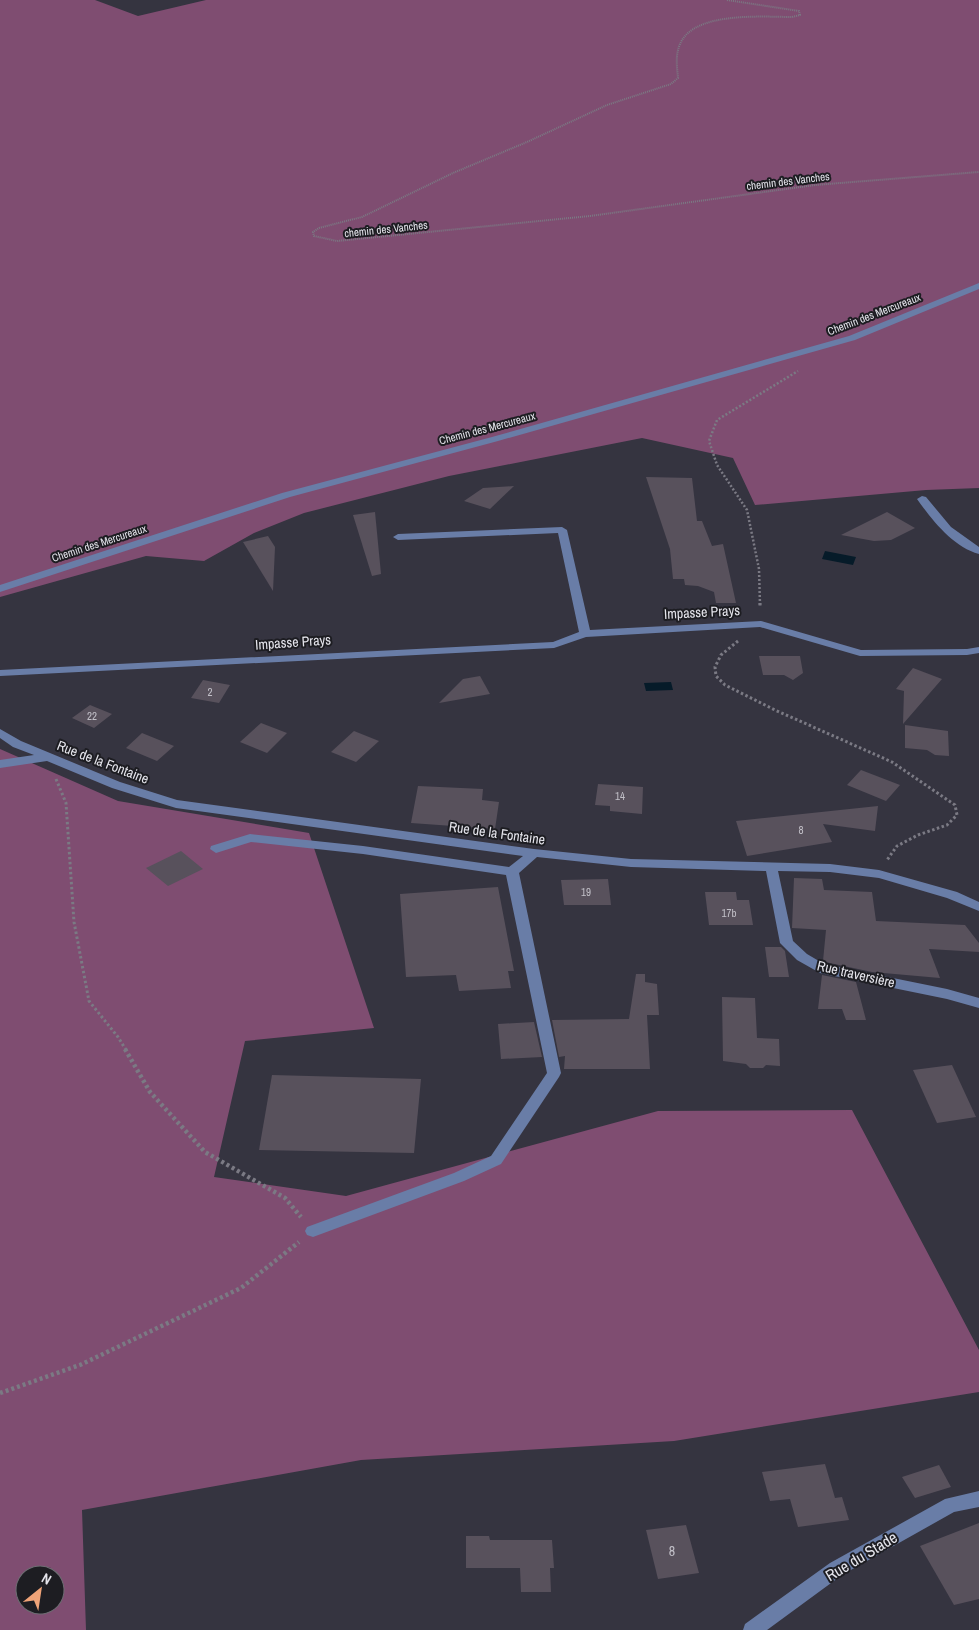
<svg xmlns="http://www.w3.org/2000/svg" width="979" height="1630" font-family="'Archivo Narrow',sans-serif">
<rect width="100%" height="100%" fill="#353440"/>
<!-- green -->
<g fill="#7f4d71" fill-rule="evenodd">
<path d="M0,0h95l43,16 68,-16h773v488l-53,2 -171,15 -22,-47 -91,-20 -193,38 -145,37 -50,20 -50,28 -58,-5 -146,41z"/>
<path d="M0,749l118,52 191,32 65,195 -129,13 -31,136 132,19 312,-85 194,-1 127,240v42l-305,49 -313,19 -279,50 4,120h-86zM25,1575h30v30h-30z"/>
</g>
<!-- water -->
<g fill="#061b29">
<path d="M825,551l31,6 -3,8 -31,-6z"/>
<path d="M671,682l2,8 -27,1 -2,-8z"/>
</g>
<!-- building -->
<g fill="#58515c">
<path d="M646,477l46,1 5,43h5l10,25 11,-2 13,59h-20l-2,-11 -16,-6 -13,-1 -1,-6h-11l-3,-30z"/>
<path d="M514,486l-24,23 -26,-8 19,-13z"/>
<path d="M375,512l6,62 -9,2 -19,-61z"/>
<path d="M887,512l28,16 -24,12 -17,1 -33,-6z"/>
<path d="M268,536l7,11 -2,44 -30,-49z"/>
<path d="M759,656h41l3,17 -10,7 -9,-5h-21z"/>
<path d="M913,668l29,11 -39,45 1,-33 -8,-2z"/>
<path d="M480,676l10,18 -51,9 24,-24z"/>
<path d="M203,680l27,5 -11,18 -28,-5z"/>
<path d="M90,705l22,9 -18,14 -22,-10z"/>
<path d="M261,723l26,10 -20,20 -27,-11z"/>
<path d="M905,725l43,6 1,25 -14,-1 -8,-5 -22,-2z"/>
<path d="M354,731l25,10 -23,21 -25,-10z"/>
<path d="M142,733l32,13 -17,15 -31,-13z"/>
<path d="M861,770l39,15 -14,16 -39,-16z"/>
<path d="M598,784l45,3 -1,27 -32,-3v-5l-15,-1z"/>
<path d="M418,786l65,3 -1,11 17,2 -4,27 -84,-6z"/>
<path d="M878,806l-3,25 -52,-7 9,18 -85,14 -11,-35z"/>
<path d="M181,851l22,18 -35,17 -22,-18z"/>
<path d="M794,878l28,1 2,11 48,2 4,29 89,4 14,18v9l-50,-3 11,29 -68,-6 -47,-10 -2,-1 3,-31 -34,-2z"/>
<path d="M608,879l3,26h-47l-3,-25z"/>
<path d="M498,887l16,84h-6l3,17 -52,3 -3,-16 -50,2 -6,-83z"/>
<path d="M705,892h31l1,8h12l4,25h-44z"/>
<path d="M765,947h16l4,4 4,26h-20z"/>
<path d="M636,974h9v8l12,2 2,31h-12l3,54h-86l1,-13 -6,1 -7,-37 77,-1z"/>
<path d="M822,975l34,7 10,38h-20l-4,-11h-24z"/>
<path d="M722,997l33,1 2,40 22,1 1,27 -14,-1 -3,3h-13l-4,-4 -23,-3z"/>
<path d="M534,1022l8,35 -41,2 -3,-35z"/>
<path d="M952,1065l24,52 -39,6 -24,-53z"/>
<path d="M272,1075l149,4 -7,74 -155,-3z"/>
<path d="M825,1464l10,34 7,-1 7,23 -51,7 -8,-28 -20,2 -8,-29z"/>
<path d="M939,1465l12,22 -36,11 -13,-21z"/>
<path d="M979,1523v76l-25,6 -34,-59z"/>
<path d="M686,1525l13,48 -41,6 -12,-49z"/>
<path d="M466,1536h23l1,4h62l2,28h-4l1,24h-30l-1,-24h-54z"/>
</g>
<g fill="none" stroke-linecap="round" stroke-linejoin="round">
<!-- path-far3 -->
<path stroke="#7b7a84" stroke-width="2" stroke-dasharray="1 1" stroke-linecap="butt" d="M727,0l72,11 1,4 -8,2c-29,0 -98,-6 -112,27 -5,12 -3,22 -2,34l-7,6 -64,21 -80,37 -74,31 -91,44 -43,11 -6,4 1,4 23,5 253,-25 225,-31 164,-13"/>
<!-- path-far2 -->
<path stroke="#7b7a84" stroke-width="2.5" stroke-dasharray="2 2" stroke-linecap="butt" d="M760,605l-1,-36 -12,-59 -30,-45 -8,-24 8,-21 81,-49"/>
<!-- path-far1 -->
<g stroke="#7b7a84" stroke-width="3" stroke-dasharray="2.5 2.5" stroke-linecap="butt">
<path d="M760,603v5"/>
<path d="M738,641l-17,14 -6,12 1,9 9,9 50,25 117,52 63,43 2,10 -10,10 -29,10 -21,11 -10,14"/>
<path d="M56,779l10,24 8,119 15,79 29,36 8,13"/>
</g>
<!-- path -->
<g stroke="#7b7a84" stroke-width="4.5" stroke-dasharray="3 3" stroke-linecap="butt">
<path d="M125,1049l25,43 55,60 80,46 16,19"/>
<path d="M0,1393l80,-28 161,-77 58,-46"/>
</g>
<!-- minor -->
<g fill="#697da7" fill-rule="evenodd">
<path d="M979,283v6l-124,51 -357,101 -208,56 -290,95v-7l282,-92 210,-56 357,-101z"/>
<path d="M922,496l4,1 25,30 28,20v7c-26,-7 -47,-34 -62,-55z"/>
<path d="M562,527l5,3 23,100 171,-9 100,29 106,-1 12,-2v6l-12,2 -107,1 -100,-29 -174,10 -32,11 -554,28v-6l553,-28 26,-10 -21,-99 -160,7 -5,-3 5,-3z"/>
<path d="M0,729l21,12 99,41 57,18 357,49 97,10 199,5 49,6 78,22 22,10v9l-32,-13 -68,-20 -49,-6 -52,-1 15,70 14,13 17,10 123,25 32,9v10l-32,-9 -127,-26 -23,-13 -17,-17 -14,-72 -135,-4 -94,-10 -18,16 42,200 -2,4 -58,87 -37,17 -151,56 -6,-2 -2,-4 2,-4 147,-54 37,-17 56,-83 -41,-198 -143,-21 -112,-12 -35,11 -6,-4 1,-3 39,-12 113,12 146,21 14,-11 -347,-48 -64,-20 -65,-27 -47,7v-8l34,-5 -21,-8 -13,-9z"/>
<path d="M979,1491v16l-25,5 -112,63 -75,55h-24l2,-6 85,-61 115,-64z"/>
</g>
</g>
<g text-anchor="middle" stroke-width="4" stroke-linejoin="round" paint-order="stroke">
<!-- far-street labels -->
<g font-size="11" fill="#e4e4eb" stroke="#1d1d22">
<text transform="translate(788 181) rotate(-7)" y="4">chemin des Vanches</text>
<text transform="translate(386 229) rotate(-6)" y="4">chemin des Vanches</text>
<text transform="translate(874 314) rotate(-21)" y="4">Chemin des Mercureaux</text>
<text transform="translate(487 428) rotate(-15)" y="4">Chemin des Mercureaux</text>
<text transform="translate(99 543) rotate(-18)" y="4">Chemin des Mercureaux</text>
</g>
<!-- number labels -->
<g font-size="11" fill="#c1bfc7">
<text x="210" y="696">2</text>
<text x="92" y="720">22</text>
<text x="620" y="800">14</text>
<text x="801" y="834">8</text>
<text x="586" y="896">19</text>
<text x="729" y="917">17b</text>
</g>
<!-- street labels -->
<g font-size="14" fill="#e4e4eb" stroke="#1d1d22">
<text transform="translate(702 612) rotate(-3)" y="5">Impasse Prays</text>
<text transform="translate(293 642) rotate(-4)" y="5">Impasse Prays</text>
<text transform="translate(103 762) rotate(21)" y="5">Rue de la Fontaine</text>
<text transform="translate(497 833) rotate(8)" y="5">Rue de la Fontaine</text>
<text transform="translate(856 974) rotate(13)" y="5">Rue traversière</text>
</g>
<!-- near-number labels -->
<g font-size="14" fill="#c1bfc7">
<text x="672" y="1556">8</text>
</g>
<!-- near-street labels -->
<g font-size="16" fill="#e4e4eb" stroke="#1d1d22">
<text transform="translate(861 1556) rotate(-31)" y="6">Rue du Stade</text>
</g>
</g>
<!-- north arrow -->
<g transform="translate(40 1590) rotate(30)"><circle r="24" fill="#1d1d22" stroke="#6d6d72"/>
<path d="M0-4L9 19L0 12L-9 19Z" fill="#efa378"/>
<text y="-8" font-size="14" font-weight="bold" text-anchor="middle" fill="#e4e4eb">N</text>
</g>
</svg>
